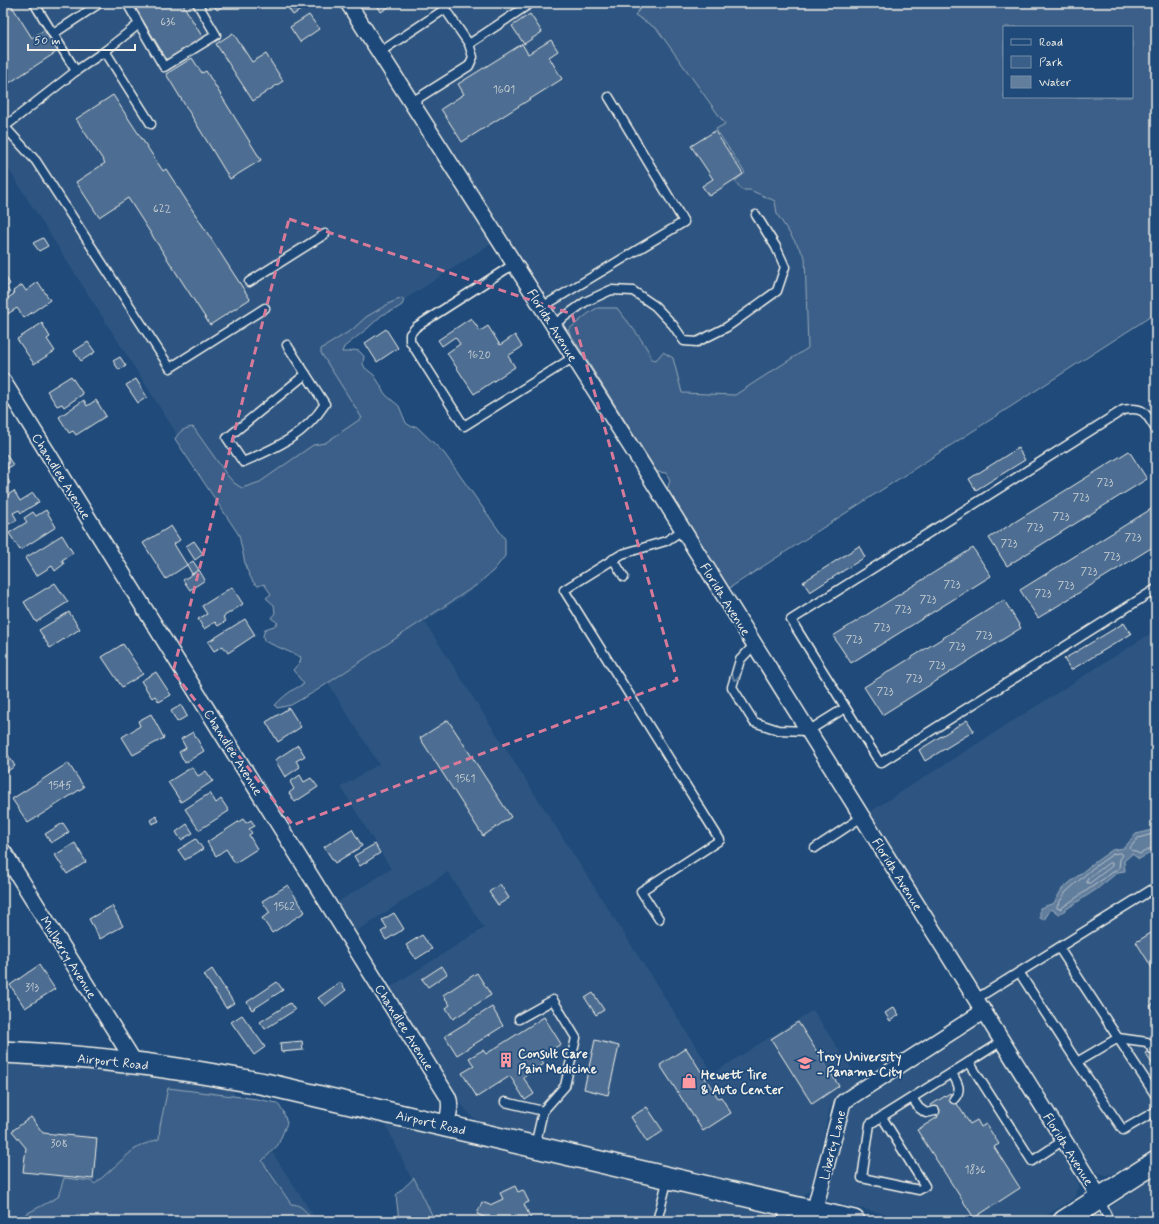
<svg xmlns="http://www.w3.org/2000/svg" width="1159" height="1224" font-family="Mynerve,sans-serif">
<rect width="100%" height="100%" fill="#1f4a7a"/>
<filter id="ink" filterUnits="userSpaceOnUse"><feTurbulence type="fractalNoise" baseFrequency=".025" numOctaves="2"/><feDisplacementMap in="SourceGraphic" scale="8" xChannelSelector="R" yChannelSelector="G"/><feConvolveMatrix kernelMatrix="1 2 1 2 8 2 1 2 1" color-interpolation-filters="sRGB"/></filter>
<g filter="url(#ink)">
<!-- built -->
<g fill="#2d5581">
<path d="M3,3h336l153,240 -159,103 151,236 -59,40 288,451 100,-63 47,72 -22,15 -5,5 -4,8 -17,76 -3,5 -6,5h-7l-123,-28 -189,-45 -9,-4 -5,-4 -8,-10 -73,-117 95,-60 -36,-56 -93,60 -19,-29 55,-34 -50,-82 38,-23 -50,-79 -156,-257 -169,-266 -1,1z"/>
<path d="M358,3h299l210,326 -216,139z"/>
<path d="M1156,630v519l-41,25 -10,1 -8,-2 -8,-8 -221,-352z"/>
<path d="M982,1022l91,150 5,12v4l-2,6 -2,4 -36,23h-119l-89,-19 -3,-4v-4l19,-80 4,-5z"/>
<path d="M3,1063l124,11 104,15 86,132h-314z"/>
<path d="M385,1123l417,98h-371z"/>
<path d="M1156,1176v45h-65l34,-24z"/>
</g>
<!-- green -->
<g fill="#3a5f88" stroke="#97a8b8" fill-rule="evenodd">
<path d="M645,3h511v310l-428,276 -61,-99 3,-10 -4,-7 -9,-1 -89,-142 21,-17 8,-5h20c8,11 32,38 34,51l5,1 7,-8 10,6 9,35 53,2 73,-47 -3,-91 -28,-43 -2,-13 -25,-11h-8l-7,-9 10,-8 -29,-44 9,-5 -68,-95 -22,-14zM1004,27h128v70h-128z"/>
<path d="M402,298l2,2 -2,5 -8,5 -12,5 -14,13 -24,19 -2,5h7l4,-2 6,1 5,5 -1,8 2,4 9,7 7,11 1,4 5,6 12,10 7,17 6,4 4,-1 28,27 61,86v17l-11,14 -16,14 -162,107 -25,14 -14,3 -2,-3c10,-10 16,-15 29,-21l-11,-14 7,-8 1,-5 -37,-16 -1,-5 2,-7 9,-3 4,-3 -7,-5 4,-5 -1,-8 -8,-7 5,-4 -7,-10 -6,2 -5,-4 -7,-14 -7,-33 -64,-96c4,-8 10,-11 18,-12l34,48 7,8 8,5 18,-6 53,-37 12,-2 37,-25 -41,-65v-4l32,-20 13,-12 24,-14z"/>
<path d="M168,1088l89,11 20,4 6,8 4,12 -9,22 -16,16 29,43c11,0 16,9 21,17h-299l45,-24 6,-19 27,3 4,3 37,-33 10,-6 17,-6 1,-13z"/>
<path d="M414,1178l21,43h-36l-3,-26z"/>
</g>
<!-- water -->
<path fill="#627e9d" stroke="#9cacbb" d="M1156,829v21l-17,9 -7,-5 -8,7 1,10 -7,1 -21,17 -38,25 -8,-5 -7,11 -4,-2v-10l14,-5 8,-14 29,-24 21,-15 12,-2 12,-14z"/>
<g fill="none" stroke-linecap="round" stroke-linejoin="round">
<!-- shore -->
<g stroke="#bac3ca" stroke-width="1">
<path d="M1156,833l-18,5 -8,10 1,2 9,4 13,-7h3"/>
<path d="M1121,853l2,2 -3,4 -1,9 -59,41 -3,-1v-2l9,-14 27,-24 20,-14z"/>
<path d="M1109,863h3v3l-22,17h-3v-3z"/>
</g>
</g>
<!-- building -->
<g fill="#4d6e92" stroke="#f4f1e8">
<path d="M3,3h7l22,35 12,-8 14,21 -55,36z"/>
<path d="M132,3h50l21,35 -36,22z"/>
<path d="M213,3h15l-11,7z"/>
<path d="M285,3h26l-18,12z"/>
<path d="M376,3h19l-14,9z"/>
<path d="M530,14l12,18 -18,12 -12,-18z"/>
<path d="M309,15l10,14 -19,13 -10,-15z"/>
<path d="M233,33l19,29 14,-8 17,27 -30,20 -37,-57z"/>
<path d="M551,40l7,11 -9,6 13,22 -100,63 -21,-33 23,-15 -6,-10 64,-40 6,10z"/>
<path d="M192,58l10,15 4,-2 55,89 -31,19 -64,-105z"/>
<path d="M113,95l50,76 3,-2 84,130 -40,26 -82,-127 -29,19 -23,-35 29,-19 -29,-44z"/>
<path d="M715,131l28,43 -34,22 -7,-10 11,-7 -22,-33z"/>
<path d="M43,238l5,8 -9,5 -6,-8z"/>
<path d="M3,273l7,11 -4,3 4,6 -7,4z"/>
<path d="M38,282l12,18 -26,18 -7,-10 -11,7 -3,-4v-10l11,-7 -1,-3 9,-6 4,6z"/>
<path d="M471,318l9,13 8,-5 12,19 15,-10 7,12 -14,9 7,11 -41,27 -27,-41 13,-9 -5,-7 -13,9 -4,-6z"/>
<path d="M42,323l8,14 -3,2 8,12 -21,13 -17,-25z"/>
<path d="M386,329l12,19 -21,14 -12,-19z"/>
<path d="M88,342l7,10 -14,9 -7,-10z"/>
<path d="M120,357l6,9 -7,4 -6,-9z"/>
<path d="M71,376l12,18 -19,13 -2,-3 -5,2 -10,-15z"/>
<path d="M136,379l11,18 -9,6 -12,-18z"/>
<path d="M84,400l3,6 9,-6 10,16 -30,19 -3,-4 -4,2 -10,-16z"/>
<path d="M1018,448l7,12 -49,30 -7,-11z"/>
<path d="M1129,451l18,28 -140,87 -18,-28z"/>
<path d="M6,454l7,11 -10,6 7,12 -7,4v-30z"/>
<path d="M14,491l6,10 13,-8 6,9 -18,11 -2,-3 -6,3 4,7 -8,4 -4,-6 -2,2v-22z"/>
<path d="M1156,506v39l-118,73 -18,-28z"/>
<path d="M46,510l10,17 -36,23 -11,-17 18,-11 -3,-4 9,-6 3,4z"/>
<path d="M171,526l9,14 -6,4 13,21 -21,14 -23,-36z"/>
<path d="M62,535l11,18 -11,7 2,4 -9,7 -3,-5 -16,10 -11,-18z"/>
<path d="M194,541l9,13 -8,6 -9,-14z"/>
<path d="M859,546l6,11 -55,35 -7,-10z"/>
<path d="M973,548l18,28 -140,87 -18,-27z"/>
<path d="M193,561l6,9 -7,4 -5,-9z"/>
<path d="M199,570l6,10 -15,10 -7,-10z"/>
<path d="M55,583l13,19 -32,20 -12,-20z"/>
<path d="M232,587l11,17 -20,13 3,4 -8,5 -3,-4 -11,7 -6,-10 9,-5 -5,-8z"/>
<path d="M1004,600l17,28 -139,87 -18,-28z"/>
<path d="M69,612l11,17 -30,19 -11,-18z"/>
<path d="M245,619l10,16 -27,18 -5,-7 -9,5 -6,-9z"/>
<path d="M1124,623l7,11 -60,36 -7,-11z"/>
<path d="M123,644l20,30 -21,13 -20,-30z"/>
<path d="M156,672l15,23 -12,7 -4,-6 -3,2 -11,-17z"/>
<path d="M181,705l6,11 -10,6 -6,-11z"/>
<path d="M289,708l12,19 -23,15 -12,-20z"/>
<path d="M151,714l13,24 -31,17 -11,-18 18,-11 -2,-5z"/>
<path d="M448,720l63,97 -28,19 -63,-98z"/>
<path d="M967,720l7,11 -49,30 -6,-11z"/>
<path d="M193,732l11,19 -19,12 -6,-11 7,-4 -5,-9z"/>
<path d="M298,745l7,11 -9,5 4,6 -15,10 -10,-17z"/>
<path d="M3,747l12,19 -12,8z"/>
<path d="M68,763l16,24 -56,36 -16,-24z"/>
<path d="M192,767l6,9 8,-5 7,10 -32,21 -13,-20z"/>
<path d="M300,775l4,7 7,-4 7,9 -23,15 -6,-9 5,-4 -4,-7z"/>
<path d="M210,793l6,10 5,-4 8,12 -30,19 -14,-21z"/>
<path d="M156,816l3,5 -7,3 -2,-4z"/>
<path d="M243,819l3,4 5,-3 4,6 -6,3 3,4 -3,2 8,14 -22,14 -9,-14 -10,7 -9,-14z"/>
<path d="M63,823l6,9 -18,11 -6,-9z"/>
<path d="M187,824l6,9 -12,7 -5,-8z"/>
<path d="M352,829l10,17 -27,17 -11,-16z"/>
<path d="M196,839l7,10 -18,11 -7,-10z"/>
<path d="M75,843l11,19 -19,12 -12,-19z"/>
<path d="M375,844l5,9 -20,13 -6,-10z"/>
<path d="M500,884l9,14 -11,7 -9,-13z"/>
<path d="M288,885l17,27 -33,21 -10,-15 8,-5 -8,-12z"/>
<path d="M112,906l11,20 -23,13 -11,-20z"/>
<path d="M394,913l10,16 -18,11 -5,-8 6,-4 -5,-8z"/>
<path d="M1156,930v44l-20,-32z"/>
<path d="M422,935l10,14 -16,10 -10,-14z"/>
<path d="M39,965l16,24 -30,19 -15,-23z"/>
<path d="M442,966l5,8 -19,13 -6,-8z"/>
<path d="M212,969l22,34 -8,5 -22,-33z"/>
<path d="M477,973l14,22 -38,24 -7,-11 4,-3 -7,-10z"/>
<path d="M277,982l6,8 -31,20 -5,-8z"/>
<path d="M340,982l6,8 -21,16 -7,-8z"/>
<path d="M593,993l11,17 -8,5 -11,-17z"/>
<path d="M1156,1002v14l-6,-10z"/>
<path d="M290,1003l5,7 -30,19 -5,-7z"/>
<path d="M492,1007l11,19 -46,29 -12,-19z"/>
<path d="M894,1007l5,8 -9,6 -5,-8z"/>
<path d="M242,1015l23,32 -11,8 -23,-33z"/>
<path d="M544,1017l17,27 -21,13 4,7 -21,13 11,17 -9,6 -15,-24 -33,21 -15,-24 12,-7 -5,-8 14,-8 3,4z"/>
<path d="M798,1022l41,64 -27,18 -41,-65z"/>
<path d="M595,1040l24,6 -11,49 -24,-6z"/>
<path d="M302,1041l1,9 -22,2 -1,-9z"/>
<path d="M1156,1046v21l-1,1 -10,-15z"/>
<path d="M686,1048l32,50 3,-1 10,16 -28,18 -43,-66z"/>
<path d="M950,1093l20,31 7,-4 4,7 5,-3 13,20 -5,3 26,41 -46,30 -57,-88 21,-13 -7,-12z"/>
<path d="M647,1107l16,24 -16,11 -16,-25z"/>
<path d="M31,1117l12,16 54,5 -4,41 -70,-7 3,-24 -14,-17z"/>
<path d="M515,1186l3,6 5,-2 6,12 -5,2 8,17h-45l-1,-3 -9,-4 5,-12 8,3 13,-6 -3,-6z"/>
</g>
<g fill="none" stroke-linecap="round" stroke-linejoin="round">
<!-- service casing -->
<g stroke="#f4f1e8" stroke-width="11">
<g id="service">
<path d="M34,3l42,68"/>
<path d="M139,24l25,43 52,-32 -19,-32"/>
<path d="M53,34l47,-31"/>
<path d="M469,44l62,-41"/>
<path d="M105,51l34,-27 -12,-21"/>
<path d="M380,52l65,-43 2,-6"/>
<path d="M412,102l57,-36 4,-9 -4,-13 -24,-35"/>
<path d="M3,125l33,36 134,207 95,-60"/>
<path d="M3,128l73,-57 29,-20 46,73"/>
<path d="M514,264l-98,63 -6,7v7l54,85 110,-69"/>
<path d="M249,282l76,-48"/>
<path d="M542,307l142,-85 -75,-125"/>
<path d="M553,325l32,-23 26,-12 22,1 22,15 18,19 11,16 13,1 30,-15 50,-36 8,-24 -9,-20 -20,-32"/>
<path d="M287,345l38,59c-20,31 -49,44 -82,58l-16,-24 79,-64"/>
<path d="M1156,430c-10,-17 -12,-24 -33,-20l-332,210 89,143 276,-174"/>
<path d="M613,559l11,18"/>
<path d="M754,645l-14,15 -8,27 22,35 24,8 30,1 37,-23"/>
<path d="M815,848l47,-31"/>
<path d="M659,919l-18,-28 79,-51 -156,-250 58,-36 44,-13 17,-11"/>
<path d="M1059,948l97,148"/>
<path d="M1019,972l58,90 46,68 33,-19"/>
<path d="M976,999l180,-112"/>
<path d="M519,1019l34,-19 23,38 -11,48 -22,25 -8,35"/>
<path d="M969,1062l33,-21"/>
<path d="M1077,1062l41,-24 29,4 5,7"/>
<path d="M952,1073c5,10 11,16 2,26"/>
<path d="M912,1098l7,10 7,5 9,-2"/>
<path d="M505,1102l38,9"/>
<path d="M882,1117l43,69 -6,4 -57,-12 8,-54 99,-62 63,99 32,-21"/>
<path d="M1100,1199l9,22"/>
<path d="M657,1221l11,-43"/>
<path d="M783,1221l2,-15"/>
</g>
</g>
<!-- minor casing -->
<g stroke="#f4f1e8" stroke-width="18">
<g id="minor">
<path d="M348,3l292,458 460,737"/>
<path d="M3,381l445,716c4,9 0,19 -2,29"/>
<path d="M3,851l132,212"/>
<path d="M814,1212l29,-110 141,-91"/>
</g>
</g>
<!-- secondary casing -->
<g stroke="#f4f1e8" stroke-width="24">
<g id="secondary">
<path d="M3,1052c44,2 88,6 131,11 44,5 87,13 131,21l589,137"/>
<path d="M1064,1221l92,-59"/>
</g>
</g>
<!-- service -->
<use href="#service" stroke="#1f4a7a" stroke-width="8"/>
<!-- minor -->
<use href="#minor" stroke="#1f4a7a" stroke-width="15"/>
<!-- secondary -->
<use href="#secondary" stroke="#1f4a7a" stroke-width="21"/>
</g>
<!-- one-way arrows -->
<defs><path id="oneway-chevron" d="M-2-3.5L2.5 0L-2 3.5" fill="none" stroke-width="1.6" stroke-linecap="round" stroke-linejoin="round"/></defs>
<use stroke="#748da6" href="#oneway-chevron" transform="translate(735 678) rotate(106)"/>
</g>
<!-- marked area -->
<path fill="none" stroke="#d87a9a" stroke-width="3" stroke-dasharray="8 5" stroke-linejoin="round" d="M289,219l283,95 105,366 -384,145 -120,-153z"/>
<!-- icons -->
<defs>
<g id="building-bare" transform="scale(1.2)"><path d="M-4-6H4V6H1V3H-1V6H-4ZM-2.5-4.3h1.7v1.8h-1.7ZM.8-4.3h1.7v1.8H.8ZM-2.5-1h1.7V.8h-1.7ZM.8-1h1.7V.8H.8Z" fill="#ff9aa2" stroke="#1f4a7a" stroke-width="2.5" paint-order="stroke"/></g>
<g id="university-bare" transform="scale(1.2)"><path d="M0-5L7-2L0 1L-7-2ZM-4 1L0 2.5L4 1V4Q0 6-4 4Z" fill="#ff9aa2" stroke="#1f4a7a" stroke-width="2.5" paint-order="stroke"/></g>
<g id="shop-bare" transform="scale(1.2)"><path d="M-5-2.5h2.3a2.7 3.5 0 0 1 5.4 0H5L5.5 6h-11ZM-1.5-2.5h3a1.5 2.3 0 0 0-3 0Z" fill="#ff9aa2" stroke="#1f4a7a" stroke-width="2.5" paint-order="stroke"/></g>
</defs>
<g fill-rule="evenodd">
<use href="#building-bare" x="506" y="1060"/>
<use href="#university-bare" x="805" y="1063"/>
<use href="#shop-bare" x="689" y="1081"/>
</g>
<g text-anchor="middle" stroke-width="3.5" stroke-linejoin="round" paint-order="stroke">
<!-- number labels -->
<g font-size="11" fill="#cad0d2">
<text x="168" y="25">636</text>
<text x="504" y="93">1601</text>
<text x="162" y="212">622</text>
<text x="479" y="358">1620</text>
<text x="1105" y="486">723</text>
<text x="1081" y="501">723</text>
<text x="1061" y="520">723</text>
<text x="1035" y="531">723</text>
<text x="1133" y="541">723</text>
<text x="1009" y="547">723</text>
<text x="1112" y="560">723</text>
<text x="1089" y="575">723</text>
<text x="952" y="588">723</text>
<text x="1066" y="589">723</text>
<text x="1043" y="597">723</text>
<text x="928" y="603">723</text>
<text x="903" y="613">723</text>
<text x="882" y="631">723</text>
<text x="984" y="639">723</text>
<text x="854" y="643">723</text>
<text x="957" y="650">723</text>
<text x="937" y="669">723</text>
<text x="914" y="682">723</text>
<text x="885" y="695">723</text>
<text x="465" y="782">1561</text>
<text x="60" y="789">1545</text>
<text x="284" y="910">1562</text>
<text x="32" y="991">313</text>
<text x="59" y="1147">308</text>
<text x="975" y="1173">1836</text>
</g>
<!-- street labels -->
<g font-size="13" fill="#f4f1e8" stroke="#1f4a7a">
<text transform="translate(553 325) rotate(58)" y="5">Florida Avenue</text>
<text transform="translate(62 476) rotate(58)" y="5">Chandlee Avenue</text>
<text transform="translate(726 599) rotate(58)" y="5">Florida Avenue</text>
<text transform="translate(234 752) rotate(58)" y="5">Chandlee Avenue</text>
<text transform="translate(898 874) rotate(58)" y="5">Florida Avenue</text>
<text transform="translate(69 957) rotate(58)" y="5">Mulberry Avenue</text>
<text transform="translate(405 1027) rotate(58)" y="5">Chandlee Avenue</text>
<text transform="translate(113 1061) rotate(6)" y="5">Airport Road</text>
<text transform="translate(431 1122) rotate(13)" y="5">Airport Road</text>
<text transform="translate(832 1145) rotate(-76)" y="5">Liberty Lane</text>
<text transform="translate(1069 1149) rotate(58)" y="5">Florida Avenue</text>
</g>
<!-- poi labels -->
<g font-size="13" font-weight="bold" fill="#f4f1e8" stroke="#1f4a7a" text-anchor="start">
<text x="518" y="1058">Consult Care<tspan x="518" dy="15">Pain Medicine</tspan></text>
<text x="817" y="1061">Troy University<tspan x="817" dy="15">- Panama City</tspan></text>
<text x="701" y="1079">Hewett Tire<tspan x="701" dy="15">&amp; Auto Center</tspan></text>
</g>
</g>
<!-- margin -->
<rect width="1159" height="1224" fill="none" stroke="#1f4a7a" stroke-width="16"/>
<rect x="8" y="8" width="1143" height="1208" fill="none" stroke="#f4f1e8" stroke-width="1.5" filter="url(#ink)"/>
<!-- legend -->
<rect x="1003" y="26" width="130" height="72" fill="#1f4a7a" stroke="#748da6"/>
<rect x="1011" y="39" width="20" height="6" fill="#1f4a7a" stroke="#748da6"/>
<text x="1039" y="46" font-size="12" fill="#f4f1e8">Road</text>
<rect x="1011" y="56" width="20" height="12" fill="#3a5f88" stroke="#748da6"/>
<text x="1039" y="66" font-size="12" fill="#f4f1e8">Park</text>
<rect x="1011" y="76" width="20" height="12" fill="#627e9d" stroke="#748da6"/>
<text x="1039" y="86" font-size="12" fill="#f4f1e8">Water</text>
<!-- scale -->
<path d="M28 44v6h107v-6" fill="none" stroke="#f4f1e8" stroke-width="2"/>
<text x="34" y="44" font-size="12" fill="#f4f1e8" stroke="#1f4a7a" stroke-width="3" paint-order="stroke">50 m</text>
</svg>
